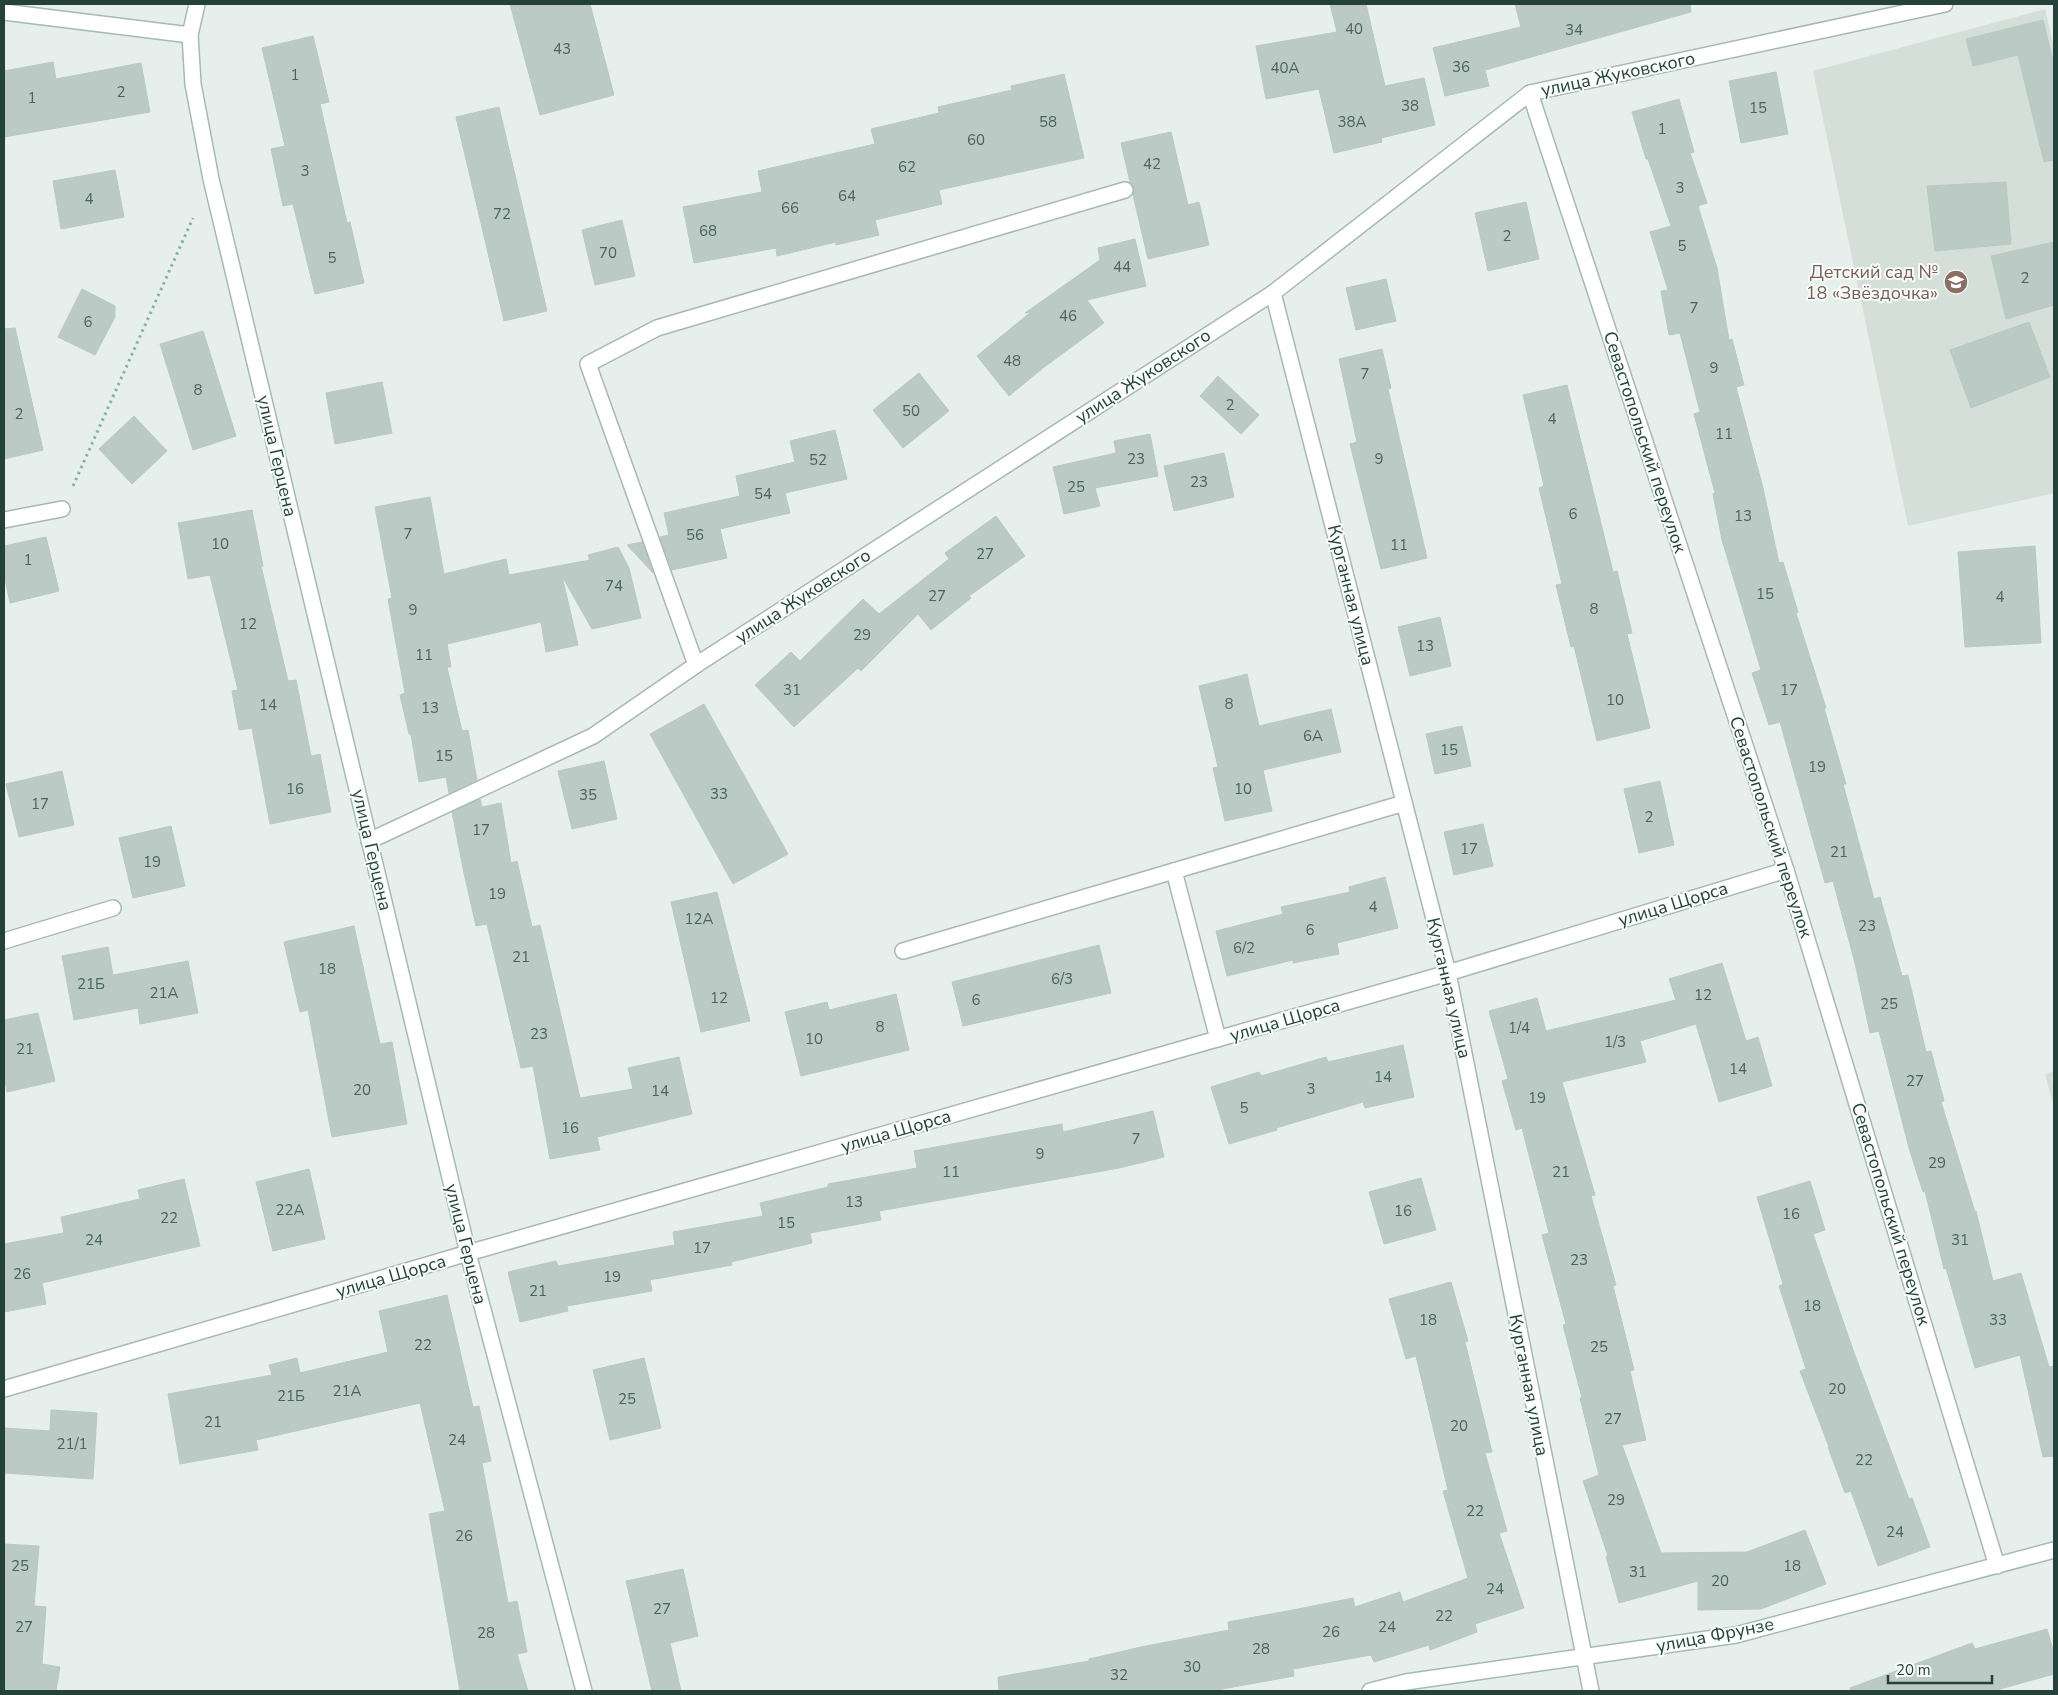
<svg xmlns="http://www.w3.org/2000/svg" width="2058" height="1695" font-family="'Nunito Sans',sans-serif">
<rect width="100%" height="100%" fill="#e6efeb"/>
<!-- built -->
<g fill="#d4dfda">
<path d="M2045,9l9,39v445l-146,33 -95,-455z"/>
<path d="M2054,1071v37l-9,-34z"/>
</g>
<!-- building -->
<g fill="#bbcac4" stroke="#b8c9c2">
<path d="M510,4h80l24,91 -74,20z"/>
<path d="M1330,4h36l19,82 39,-8 11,47 -54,13 1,4 -48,11 -15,-64 -53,10 -10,-53 81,-14z"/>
<path d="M1515,4h175l1,8 -206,58 4,16 -44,10 -12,-48 88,-21z"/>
<path d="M2043,20l11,45v95l-10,2 -26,-107 -45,11 -7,-27z"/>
<path d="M313,36l16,66 -9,2 27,119 3,-1 14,61 -49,11 -22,-90 -10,2 -12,-57 14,-3 -23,-98z"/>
<path d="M53,62l3,17 85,-16 9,49 -146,25v-66z"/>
<path d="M1776,72l12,62 -47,9 -12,-62z"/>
<path d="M1064,74l20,84 -145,32 3,14 -67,16 4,15 -43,10v-3l-59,14 -1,-8 -82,15 -11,-56 79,-15 -4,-21 117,-27 -4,-15 68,-16 -1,-6 74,-17 -1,-4z"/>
<path d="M1679,99l15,53 -4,1 17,50 -9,3 19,62 12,72 3,-1 12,46 -8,2 27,101 16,75 4,-1 15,50 -2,1 30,95h-2l22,76h-3l31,115 6,-2 22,79 6,-1 18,77 5,-1 13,50 -3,1 34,110 1,-1 17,70 28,-8 28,94 5,-1v90l-11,1 -23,-102 -45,13 -29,-100 -2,1 -19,-78 -2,1 -14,-44 -30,-117 -9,2 -15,-70 -22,-82 -8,2 -45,-161 -11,3 -17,-52 9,-3 -39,-130 -9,-46 2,-1 -21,-79 6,-2 -20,-79 -11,2 -8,-44 7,-1 -18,-58 21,-6 -23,-67h-2l-14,-47z"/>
<path d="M499,107l48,204 -43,10 -48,-204z"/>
<path d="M1171,132l17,73 11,-3 10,43 -61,14 -15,-64 1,-7 -4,-6 -9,-39z"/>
<path d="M115,170l9,47 -63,12 -8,-48z"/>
<path d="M2006,182l5,62 -76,7 -8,-65z"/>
<path d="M1526,202l13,57 -51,12 -13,-58z"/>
<path d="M622,220l13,56 -40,9 -13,-55z"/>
<path d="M1135,239l11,47 -59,14 17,23 -61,45 -34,28 -32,-40 54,-44 -6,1 75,-53 -2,-12z"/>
<path d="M2054,242v63l-48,14 -15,-63z"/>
<path d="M1386,279l10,42 -40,9 -10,-42z"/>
<path d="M82,289l33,17v11l-20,38 -37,-18z"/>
<path d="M2029,322l21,55 -79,31 -21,-58z"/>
<path d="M15,328l28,122 -39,9v-130z"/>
<path d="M203,331l33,105 -43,14 -33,-106z"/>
<path d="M1382,349l9,39 -3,1 39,169 -46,11 -31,-125 7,-2 -18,-83z"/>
<path d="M919,373l30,38 -46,37 -30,-38z"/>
<path d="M1218,376l41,39 -18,19 -41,-38z"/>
<path d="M382,382l10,51 -57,11 -9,-51z"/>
<path d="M1567,385l46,187 4,-1 15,62 -5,1 23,94 -53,13 -23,-95 -3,1 -15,-62 6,-1 -23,-96 5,-2 -21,-91z"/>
<path d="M134,416l33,35 -35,33 -33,-35z"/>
<path d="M835,430l12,49 -62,14 5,20 -70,16 7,29 -55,12 -12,-33 9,-2 -5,-22 76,-17 -4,-20 59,-14 -5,-21z"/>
<path d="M1150,434l8,42 -63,12 5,18 -36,8 -11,-47 63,-14 -2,-12z"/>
<path d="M1224,453l10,44 -60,14 -10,-45z"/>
<path d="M430,497l14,77 62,-15 3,16 81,-15 -2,-5 30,-8 11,21 12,50 -49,11 -30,-53 16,69 -32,7 -5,-30 -94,22 4,23h-4l15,64 6,-1 9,50 -28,13 -3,-16 -27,5 -8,-48h-2l-9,-39 5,-2 -17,-94 4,-1 -17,-91z"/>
<path d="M252,510l11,56h-2l27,115 8,-1 15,76 9,-2 11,58 -61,12 -18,-96 -13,2 -7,-39 6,-1 -28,-115 -22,4 -10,-56z"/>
<path d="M996,516l29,40 -56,40 2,2 -40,32 -13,-16 -57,57 -3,-3 -64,59 -39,-42 36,-33 9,9 63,-62 16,15 70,-55 -4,-6z"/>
<path d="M46,537l13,54 -49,12 -6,-29v-28z"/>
<path d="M642,542l11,31 -26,-28z"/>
<path d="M2035,546l6,97 -76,4 -7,-95z"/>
<path d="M1440,617l11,49 -41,10 -12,-49z"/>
<path d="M1247,674l12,52 72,-17 10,43 -78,18 9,41 -47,10 -12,-53 5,-1 -19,-81z"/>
<path d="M704,704l84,150 -55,30 -83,-150z"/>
<path d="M1462,726l9,40 -36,8 -9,-40z"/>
<path d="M604,761l13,58 -45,10 -14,-58z"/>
<path d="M62,771l12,54 -55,12 -13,-53z"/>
<path d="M1660,781l14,64 -35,8 -15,-64z"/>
<path d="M480,799l2,8 19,-4 10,60 6,-2 15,66 8,-2 40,173 53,-9 -5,-21 51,-11 13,57 -95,23 3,13 -50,9 -17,-93 -12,2 -34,-144 -11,2 -12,-53 -12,-61z"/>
<path d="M1483,824l10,42 -39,9 -10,-43z"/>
<path d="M171,826l14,60 -52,12 -14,-60z"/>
<path d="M1385,877l13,51 -61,15 2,11 -46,9v-3l-66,16 -11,-45 67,-17 -2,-7 69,-15 -1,-5z"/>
<path d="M717,892l33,129 -49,11 -30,-130z"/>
<path d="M354,926l26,118 12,-2 15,82 -75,13 -24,-127 -8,2 -16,-70z"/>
<path d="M1099,945l12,48 -148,33 -11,-44z"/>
<path d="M108,947l5,28 75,-14 10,52 -58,11 -2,-16 -64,12 -12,-64z"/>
<path d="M1722,963l24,78 12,-4 14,49 -53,16 -23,-78 -56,17 6,21 -84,20 33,113 -4,1 25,89 -3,1 21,84 -4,1 16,69 -24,5 39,108 86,-1 58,-22 21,54 -65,25 -63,1v-29l-79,22 -13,-47h2l-25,-75 16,-6 -19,-77h2l-19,-73 3,-1 -24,-89 7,-2 -27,-105 -6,2 -14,-49 6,-2 -19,-68 48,-13 9,33 130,-31 -7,-21z"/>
<path d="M896,994l13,56 -108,26 -16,-64 42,-10 2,8z"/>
<path d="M38,1013l17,68 -48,11 -3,-15v-57z"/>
<path d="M1403,1045l11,52 -49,11 -2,-6 -87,26 1,2 -48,14 -18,-57 48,-15 2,4 65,-19 2,5z"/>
<path d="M1153,1111l11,46 -45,11 -240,43 2,9 -71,13 2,10 -81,19 1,3 -82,15 2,11 -85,15 1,5 -48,11 -12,-50 48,-11 2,5 117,-21 -2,-13 90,-16 -3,-13 68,-16v-3l89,-16 -3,-17 148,-27 1,8z"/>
<path d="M309,1169l16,70 -52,12 -17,-69z"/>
<path d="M1421,1178l15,52 -52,14 -15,-52z"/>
<path d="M184,1179l16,67 -158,37 4,21 -42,8v-68l60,-11 -3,-16 79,-18 -2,-9z"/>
<path d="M1810,1181l15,49 -12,4 40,116 56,149 3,-1 18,49 -52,19 -27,-75 -6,2 -17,-46h1l-29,-76 6,-2 -27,-83 4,-2 -26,-87z"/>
<path d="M1451,1282l17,59 -3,1 27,110 -7,1 22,78 -8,2 25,75 -49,16 2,8 -47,18 -1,-5 -55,17 -3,-7 -78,14 1,7 -83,15h-212l-1,-14 91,-16v-2l52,-12 88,-17 -1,-8 70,-13 55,-11 2,9 45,-15 3,10 65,-24 -25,-87 5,-1 -32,-134 -10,3 -17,-60z"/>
<path d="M447,1295l26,112 6,-1 12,55 -9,2 26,140 9,-2 10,51 -10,2 11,37h-68l-31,-177 16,-3 -25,-108 -164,37 2,10 -78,14 -12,-70 104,-19 -3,-10 28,-7 3,15 88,-21 -9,-41z"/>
<path d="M644,1358l17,70 -51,12 -17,-70z"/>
<path d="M51,1410l46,3 -4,66 -89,-6v-45l46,3z"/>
<path d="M4,1544l35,2 -5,60 12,1 -4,57 18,3 -4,24h-52z"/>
<path d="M683,1569l15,67 -28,7 11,48h-29l-26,-110z"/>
<path d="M2047,1629l7,25v20l-61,17h-142l-1,-3 122,-45 3,6z"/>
</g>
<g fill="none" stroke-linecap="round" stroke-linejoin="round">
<!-- lane casing -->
<g stroke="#a8b8b2" stroke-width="18">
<g id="lane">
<path d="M696,665l-108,-301 69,-36 468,-138"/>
<path d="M1174,871l44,168"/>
<path d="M903,951l501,-148"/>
</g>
</g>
<!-- street casing -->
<g stroke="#a8b8b2" stroke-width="18">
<g id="street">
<path d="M1530,93l256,777 211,696"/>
<path d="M1273,293l175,680 143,718"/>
<path d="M4,520l58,-11"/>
<path d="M369,841l224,-105 103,-71 577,-372 257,-200 415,-89"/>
<path d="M4,941l109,-33"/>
<path d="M4,1389l464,-136 980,-280 338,-103"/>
</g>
</g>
<!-- secondary casing -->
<g stroke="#a4bbb3" stroke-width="18">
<g id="secondary">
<path d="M197,4l-7,31 3,49 18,95 257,1074 116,438"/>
<path d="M4,12l186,23"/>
<path d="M1370,1691l36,-9 330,-47 318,-85"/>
</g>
</g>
<!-- path -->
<path stroke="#86b3a5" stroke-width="3" stroke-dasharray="2.5 4" stroke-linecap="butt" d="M73,486l120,-268"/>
<!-- lane -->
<use href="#lane" stroke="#fff" stroke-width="15"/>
<!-- street -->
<use href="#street" stroke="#fff" stroke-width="15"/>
<!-- secondary -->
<use href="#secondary" stroke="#fff" stroke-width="15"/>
</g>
<!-- icons -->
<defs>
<g id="school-disc" transform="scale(1.25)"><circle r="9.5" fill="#8d6e63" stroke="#f7fbf9"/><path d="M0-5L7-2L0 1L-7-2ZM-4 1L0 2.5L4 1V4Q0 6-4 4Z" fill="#fff"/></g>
</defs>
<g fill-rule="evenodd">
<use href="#school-disc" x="1956" y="282"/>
</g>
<g text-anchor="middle" stroke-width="4" stroke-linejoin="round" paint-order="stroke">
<!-- number labels -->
<g font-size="15" fill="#4a645c">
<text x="1354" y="34">40</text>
<text x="1574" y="35">34</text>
<text x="562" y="54">43</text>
<text x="1461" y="72">36</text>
<text x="1285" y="73">40А</text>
<text x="295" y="80">1</text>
<text x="121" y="97">2</text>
<text x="32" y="103">1</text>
<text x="1410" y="111">38</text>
<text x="1758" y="113">15</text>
<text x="1048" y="127">58</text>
<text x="1352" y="127">38А</text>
<text x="1662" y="134">1</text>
<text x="976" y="145">60</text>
<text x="1152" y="169">42</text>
<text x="907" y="172">62</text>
<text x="305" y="176">3</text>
<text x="1680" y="193">3</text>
<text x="847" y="201">64</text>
<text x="89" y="204">4</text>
<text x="790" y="213">66</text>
<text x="502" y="219">72</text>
<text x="708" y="236">68</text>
<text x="1507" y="241">2</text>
<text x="1682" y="251">5</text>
<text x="608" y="258">70</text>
<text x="332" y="263">5</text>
<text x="1122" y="272">44</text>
<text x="2025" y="283">2</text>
<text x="1694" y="313">7</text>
<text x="1068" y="321">46</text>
<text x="88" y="327">6</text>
<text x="1012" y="366">48</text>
<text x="1714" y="373">9</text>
<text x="1365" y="379">7</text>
<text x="198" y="395">8</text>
<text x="1230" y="410">2</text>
<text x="911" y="416">50</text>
<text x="19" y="419">2</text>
<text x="1552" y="424">4</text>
<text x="1724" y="439">11</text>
<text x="1136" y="464">23</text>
<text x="1379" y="464">9</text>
<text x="818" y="465">52</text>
<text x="1199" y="487">23</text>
<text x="1076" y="492">25</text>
<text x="763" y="499">54</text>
<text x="1573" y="519">6</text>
<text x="1743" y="521">13</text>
<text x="408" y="539">7</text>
<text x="695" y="540">56</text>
<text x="220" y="549">10</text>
<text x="1399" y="550">11</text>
<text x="985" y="559">27</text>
<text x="28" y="565">1</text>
<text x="614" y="591">74</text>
<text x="1765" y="599">15</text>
<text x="937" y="601">27</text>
<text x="2000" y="602">4</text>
<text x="1594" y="614">8</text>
<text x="413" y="615">9</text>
<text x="248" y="629">12</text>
<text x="862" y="640">29</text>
<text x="1425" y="651">13</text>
<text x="424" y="660">11</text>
<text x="792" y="695">31</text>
<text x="1789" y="695">17</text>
<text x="1615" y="705">10</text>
<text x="1229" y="709">8</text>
<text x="268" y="710">14</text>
<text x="430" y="713">13</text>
<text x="1313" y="741">6А</text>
<text x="1449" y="755">15</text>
<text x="444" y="761">15</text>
<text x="1817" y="772">19</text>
<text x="295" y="794">16</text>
<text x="1243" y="794">10</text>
<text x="719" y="799">33</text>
<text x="588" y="800">35</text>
<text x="40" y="809">17</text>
<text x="1649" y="822">2</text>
<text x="481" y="835">17</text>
<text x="1469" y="854">17</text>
<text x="1839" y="857">21</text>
<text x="152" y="867">19</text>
<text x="497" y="899">19</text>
<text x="1373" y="912">4</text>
<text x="699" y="924">12А</text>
<text x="1867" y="931">23</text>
<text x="1310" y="935">6</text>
<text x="1244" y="953">6/2</text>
<text x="521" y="962">21</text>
<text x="327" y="974">18</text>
<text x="1062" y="984">6/3</text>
<text x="91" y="989">21Б</text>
<text x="164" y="998">21А</text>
<text x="1703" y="1000">12</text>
<text x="719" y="1003">12</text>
<text x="976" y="1005">6</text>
<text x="1889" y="1009">25</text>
<text x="880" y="1032">8</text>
<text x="1519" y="1033">1/4</text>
<text x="539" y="1039">23</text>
<text x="814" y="1044">10</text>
<text x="1615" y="1047">1/3</text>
<text x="25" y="1054">21</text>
<text x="1738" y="1074">14</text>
<text x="1383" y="1082">14</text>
<text x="1915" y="1086">27</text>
<text x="1311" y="1094">3</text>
<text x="362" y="1095">20</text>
<text x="660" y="1096">14</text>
<text x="1537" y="1103">19</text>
<text x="1244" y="1113">5</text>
<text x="570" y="1133">16</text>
<text x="1136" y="1144">7</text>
<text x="1040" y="1159">9</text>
<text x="1937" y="1168">29</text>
<text x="951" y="1177">11</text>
<text x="1561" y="1177">21</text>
<text x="854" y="1207">13</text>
<text x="290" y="1215">22А</text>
<text x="1403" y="1216">16</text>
<text x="1791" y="1219">16</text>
<text x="169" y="1223">22</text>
<text x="786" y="1228">15</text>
<text x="94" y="1245">24</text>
<text x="1960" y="1245">31</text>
<text x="702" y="1253">17</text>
<text x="1579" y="1265">23</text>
<text x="22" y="1279">26</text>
<text x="612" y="1282">19</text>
<text x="538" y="1296">21</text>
<text x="1812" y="1311">18</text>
<text x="1428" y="1325">18</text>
<text x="1998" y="1325">33</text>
<text x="423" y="1350">22</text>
<text x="1599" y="1352">25</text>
<text x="1837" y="1394">20</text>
<text x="347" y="1396">21А</text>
<text x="291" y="1401">21Б</text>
<text x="627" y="1404">25</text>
<text x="1613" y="1424">27</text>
<text x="213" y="1427">21</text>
<text x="1459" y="1431">20</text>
<text x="457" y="1445">24</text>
<text x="72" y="1449">21/1</text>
<text x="1864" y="1465">22</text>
<text x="1616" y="1505">29</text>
<text x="1475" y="1516">22</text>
<text x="1895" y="1537">24</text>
<text x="464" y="1541">26</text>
<text x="20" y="1571">25</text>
<text x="1792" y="1571">18</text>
<text x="1638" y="1577">31</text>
<text x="1720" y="1586">20</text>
<text x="1495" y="1594">24</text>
<text x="662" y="1614">27</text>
<text x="1444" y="1621">22</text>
<text x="24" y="1632">27</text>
<text x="1387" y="1632">24</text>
<text x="1331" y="1637">26</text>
<text x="486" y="1638">28</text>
<text x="1261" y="1654">28</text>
<text x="1192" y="1672">30</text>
<text x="1119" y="1680">32</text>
</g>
<!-- street labels -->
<g font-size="18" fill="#24423a" stroke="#f7fbf9">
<text transform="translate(1618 74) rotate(-12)" y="6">улица Жуковского</text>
<text transform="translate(1143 376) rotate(-33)" y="6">улица Жуковского</text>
<text transform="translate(1645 442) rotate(72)" y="6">Севастопольский переулок</text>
<text transform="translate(277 456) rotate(77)" y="6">улица Герцена</text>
<text transform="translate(1351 595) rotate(76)" y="6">Курганная улица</text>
<text transform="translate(803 596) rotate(-33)" y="6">улица Жуковского</text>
<text transform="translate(1771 827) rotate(72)" y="6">Севастопольский переулок</text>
<text transform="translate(372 850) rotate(77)" y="6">улица Герцена</text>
<text transform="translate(1673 904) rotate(-17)" y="6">улица Щорса</text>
<text transform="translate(1449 988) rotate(77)" y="6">Курганная улица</text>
<text transform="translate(1285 1020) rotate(-16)" y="6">улица Щорса</text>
<text transform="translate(896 1131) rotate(-16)" y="6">улица Щорса</text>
<text transform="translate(1891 1214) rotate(73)" y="6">Севастопольский переулок</text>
<text transform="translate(466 1244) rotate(76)" y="6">улица Герцена</text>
<text transform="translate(391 1276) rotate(-16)" y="6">улица Щорса</text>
<text transform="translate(1529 1385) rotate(79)" y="6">Курганная улица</text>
<text transform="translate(1715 1635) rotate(-11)" y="6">улица Фрунзе</text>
</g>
<!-- education labels -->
<g font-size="18" fill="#785e54" stroke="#f7fbf9" text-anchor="end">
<text x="1938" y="278">Детский сад №<tspan x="1938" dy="21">18 «Звёздочка»</tspan></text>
</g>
</g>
<!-- border -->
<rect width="2058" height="1695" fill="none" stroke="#24423a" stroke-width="10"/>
<!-- scale -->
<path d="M1888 1675v8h104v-8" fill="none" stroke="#24423a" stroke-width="2.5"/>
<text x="1896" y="1675" font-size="15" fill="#24423a" stroke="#f7fbf9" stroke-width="4" paint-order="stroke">20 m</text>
</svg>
